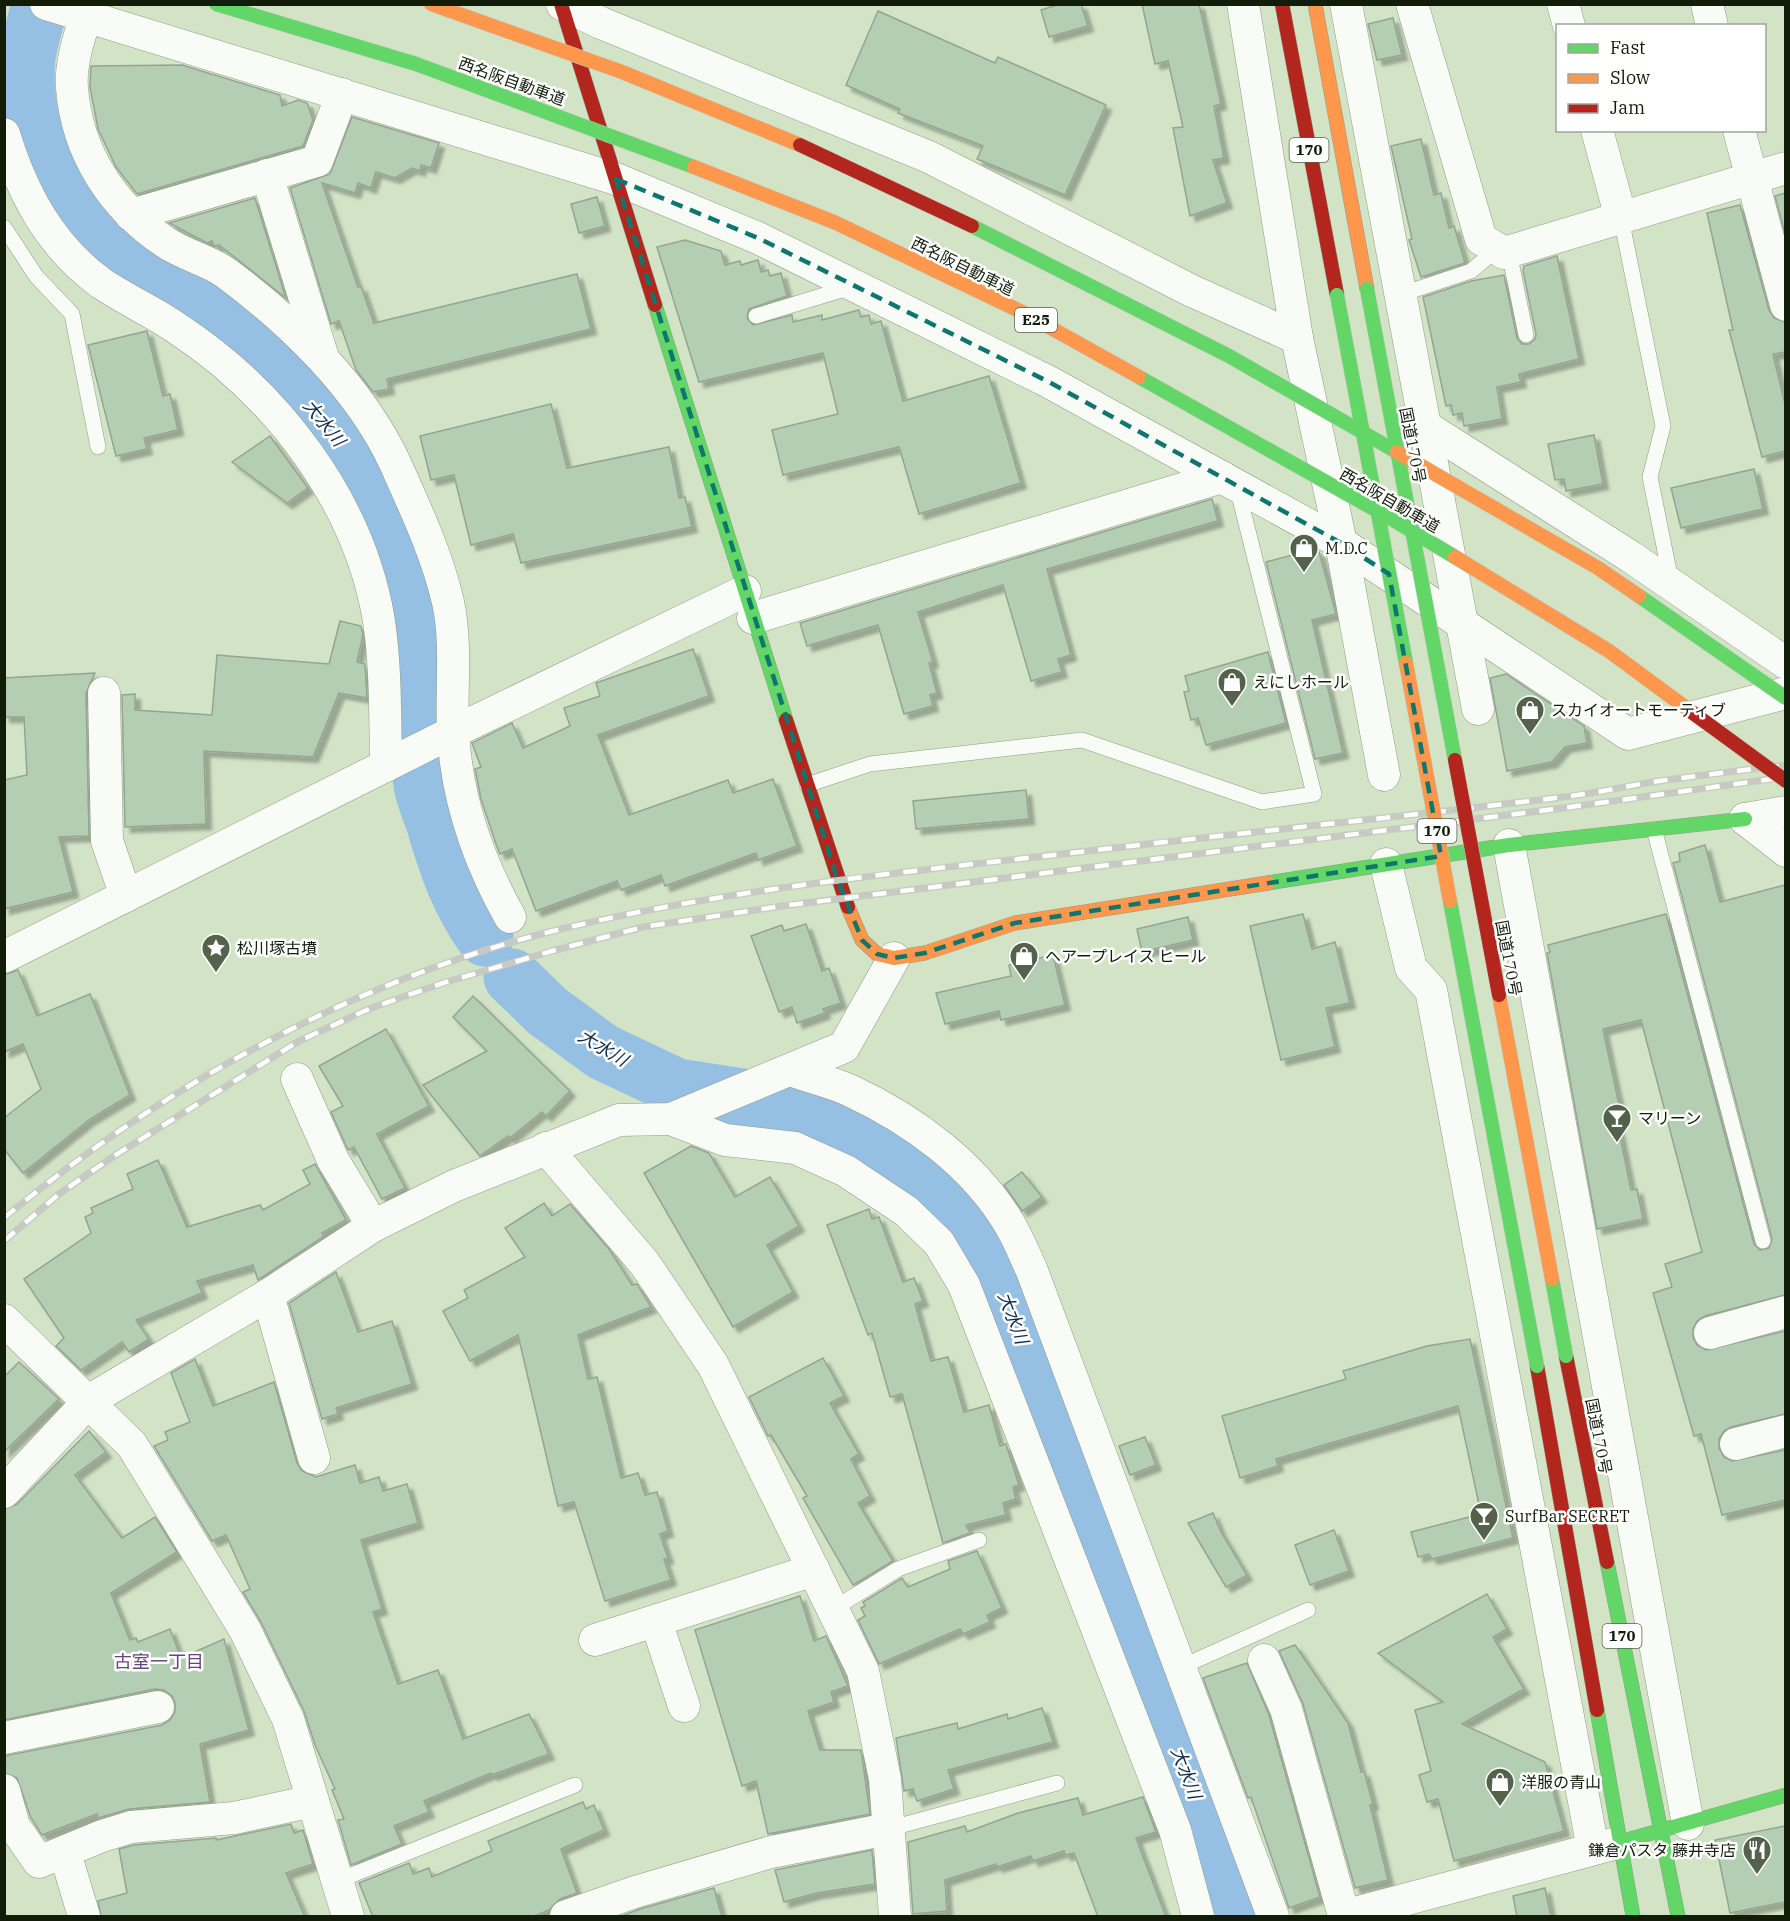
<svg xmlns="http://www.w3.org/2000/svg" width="1790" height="1921" font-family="'IBM Plex Serif','Noto Sans JP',serif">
<defs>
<filter id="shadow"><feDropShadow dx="5.5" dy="5.5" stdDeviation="1.5" flood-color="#0004"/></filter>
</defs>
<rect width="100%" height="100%" fill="#d2e3c6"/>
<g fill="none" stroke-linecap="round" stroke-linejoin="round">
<!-- river -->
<g stroke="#95c0e3" stroke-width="57">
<path d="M40,4c-4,18 -11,36 -13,54 -8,76 38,169 101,210 23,15 50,25 73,41 57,39 116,91 152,151 30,48 59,130 66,187 5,44 -4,95 3,138 2,12 8,25 12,37 12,42 25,80 51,116"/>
<path d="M512,977l35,34 56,41 74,35 110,17 82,28 54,44 42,45 33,58 219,575 18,62"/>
</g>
</g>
<!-- building -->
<g fill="#b3ceb3" stroke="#94a592" stroke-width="1.5" filter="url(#shadow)">
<path d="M1060,4h21l7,22 -39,11 -8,-27z"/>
<path d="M1142,4h57l22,100 -7,2 10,52 -11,2 14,43 -37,13 -17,-88 10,-1 -15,-66 -13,3z"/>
<path d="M878,11l117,52 3,-6 108,48 -41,90 -88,-36 6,-13 -85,-33 2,-4 -54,-24z"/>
<path d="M1393,18l9,37 -25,5 -9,-36z"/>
<path d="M182,65l98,30 2,11 16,-6 9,3 6,17 -10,26 -166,48 -21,-27 -18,-38 -8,-42 1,-21z"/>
<path d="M352,117l87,26 -8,25 -10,-3 -1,6 -8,-3 -17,10 -19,-6 -5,16 -13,-5 -3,10 -33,-10 36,104 3,-1 13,37 203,-49 14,55 -204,50 2,10 -16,3 -17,-22 -17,-49 -8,3 -41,-136 40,-14z"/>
<path d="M1421,139l13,56 7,-2 8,35 5,-2 11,37 -44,14 -12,-37 3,-1 -21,-93z"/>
<path d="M1785,193v41l-10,-38z"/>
<path d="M597,197l8,29 -26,7 -8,-29z"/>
<path d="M255,198l30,97 -2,1 -46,-37 -18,-14 -5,1 -2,-5 -5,2 -38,-20z"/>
<path d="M1740,205l29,105 5,8 11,4v30l-12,2 12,50v47l-23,6 -33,-127h4l-26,-117z"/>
<path d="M685,240l36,11 4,14 15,-4 1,4 17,-5 3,12 7,-2 2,6 11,-3 6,23 -38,13 -2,9 6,7 39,-10 1,7 29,-7v5l37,-10 2,7 8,-2 2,9 10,-3 22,80 86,-25 32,107 -102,31 -20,-67 -116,28 -11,-45 66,-16 -15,-61 -124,29 -42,-135z"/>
<path d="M1557,256l22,103 -60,15 2,8 -24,5 5,32 -38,7 -2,-13 -9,2 -2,-10 -5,1 -23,-109 48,-16 33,-6 13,63 5,6h7l6,-5 1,-5 -13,-63 1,-5z"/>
<path d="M147,331l16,65 7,-2 8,36 -34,8 3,11 -31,7 -28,-111z"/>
<path d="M551,404l16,64 102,-21 10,51 6,-1 7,30 -171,36 -8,-29 -42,11 -17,-70 -23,5 -11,-44z"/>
<path d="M1594,435l9,49 -37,7 -2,-12 -9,1 -7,-36z"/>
<path d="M270,436l38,52 -21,15 -55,-41z"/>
<path d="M1754,469l9,40 -82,19 -10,-40z"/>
<path d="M1212,499l6,22 -171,48 24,86 -13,4 4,13 -31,9 -28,-96 -85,27 15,50 -4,1 8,30 -7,2 3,11 -29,8 -26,-89 -71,21 -7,-23z"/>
<path d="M1315,549l4,3 17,62 -24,6 31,133 -28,6 -49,-197z"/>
<path d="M340,621l21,5 2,9 -6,27 8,2 2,34 -28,-5 -26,64 -109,-6 2,73 -81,3 -3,-132 13,-1v16l77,5 5,-60 112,9z"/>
<path d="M693,649l16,47 -111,39 31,80 99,-35 5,13 40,-14 24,67 -39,14 -2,-7 -91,33 -4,-11 -40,15 -4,-9 -81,30 -24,-62 -12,5 -4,-10 -15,-45 -6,-30 6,-2 -9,-24 40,-20 11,25 47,-22 -6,-18 36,-12 -4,-13z"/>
<path d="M1268,652l18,71 -80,22 -8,-27 -7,2 -7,-28 5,-1 -4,-15z"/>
<path d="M95,673l-9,20 3,143 -30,1 14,55 -69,17v-129l23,-5 -3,-58h-20v-39z"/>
<path d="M1506,674l78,52 3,17 -22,4 -13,15 -45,9 -17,-93z"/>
<path d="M1026,790l3,29 -113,10 -3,-28z"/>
<path d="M1705,845l15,57 65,-17v410l-80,21 -8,5 -4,8v8l4,8 9,5 79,-19v83l-54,13 -7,4 -5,8v9l5,9 8,4 53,-11v50l-63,15 -21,-81 -7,2 -41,-143 19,-6 -7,-23 37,-12 -61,-232 -38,9 19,90 -5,2 14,69 6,-1 6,30 -46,10 -50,-276 3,-1 -2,-7 118,-31 88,330 6,6 9,-2 3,-9 -99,-376 7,-2 -1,-8z"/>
<path d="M1303,914l9,35 23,-7 15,61 -24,5 9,39 -54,13 -31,-134z"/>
<path d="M1188,917l5,23 -51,12 -5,-23z"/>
<path d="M806,924l16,47 7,-3 12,35 -18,6 2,4 -28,10 -5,-16 -13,5 -28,-76 31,-11 2,6z"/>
<path d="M1053,955l12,50 -64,15 -2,-9 -54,13 -9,-31 75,-17 -2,-11z"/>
<path d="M18,970l19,46 53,-22 40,101 -40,24 -67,54 -19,-24v-31l37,-29 -18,-45 -19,8v-77z"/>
<path d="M473,996l97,95 -24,25 -4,-4 -32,26 -2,-2 -28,20 -57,-71 64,-34 -34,-34z"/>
<path d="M386,1029l43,77 -52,28 28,54 -23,11 -28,-52 -6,3 -17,-38 12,-6 -24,-40z"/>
<path d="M691,1146l18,7 26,44 35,-20 29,49 -32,19 26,47 -60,35 -89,-154z"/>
<path d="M158,1160l29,67 73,-22 3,5 47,-26 -7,-14 12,-6 31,56 -24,13 1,4 -65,43 -5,-15 -56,16 5,12 -66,27 13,19 -20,13 -7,-10 -41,28 -25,-24 8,-8 -40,-59 67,-46 -6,-16 8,-4 -2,-5 42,-19 -6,-15z"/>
<path d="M1022,1172l20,25 -20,14 -18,-26z"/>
<path d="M544,1203l8,13 18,-12 39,45 23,36 5,-1 14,23 -73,28 10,44 9,-2 24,101 17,-5 7,22 12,-3 11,39 -8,3 8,24 -4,1 7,21 -66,21 -31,-99 -16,4 -40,-171 -48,26 -27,-50 25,-13 -4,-8 61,-33 -20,-29z"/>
<path d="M869,1209l3,10 7,-2 24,65 11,-4 9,23 -8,3 16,57 17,-4 16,55 25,-7 11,41 6,-2 13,41 -6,2 3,12 -13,4 3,12 -40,10 4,8 -27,10 -41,-149 -12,3 -18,-64 -4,2 -41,-110z"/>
<path d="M336,1272l22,60 34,-11 20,63 -76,24 2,6 -16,5 -33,-116z"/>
<path d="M1470,1339l43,199 -81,21 -3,-5 -11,3 -7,-25 70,-18 -23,-108 -182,53 2,7 -38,12 -18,-62 124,-37 -3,-8 84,-25z"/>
<path d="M823,1358l21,38 -14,7 29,51 -8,5 19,37 -12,7 35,58 -40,24 -50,-87 4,-2 -36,-61 -3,1 -19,-39z"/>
<path d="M195,1359l18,47 61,-24 23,81 5,8 14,6 39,-12 5,18 19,-6 4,14 24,-7 11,39 -57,17 21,69 -9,3 25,72 40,-14 25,69 66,-25 20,40 -57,21 -1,-2 -67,28 5,11 -35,14 8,18 -51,21 -13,-45 6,-1 -12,-29 3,-1 -20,-44 -11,-34 -43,-89 -18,-30 7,-3 -24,-54 -14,6 -58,-95 14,-6 -3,-8 25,-10 -19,-49z"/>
<path d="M19,1362l40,37 -55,53v-75z"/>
<path d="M89,1431l17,21 -31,23 47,63 33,-21 22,35 -66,41 19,47 6,-2 2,4 32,-13 11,29 43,-19 25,91 -49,14 10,58 -81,7 -31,9 -1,-4 -55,21 -11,-17 -14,-40 -13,-5v-17l158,-31 8,-5 5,-8v-9l-3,-7 -8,-6 -9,-1 -151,31v-211l13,-5z"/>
<path d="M1145,1437l11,28 -26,10 -11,-29z"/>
<path d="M1213,1513l8,19 26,43 -21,12 -38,-64z"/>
<path d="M1334,1530l15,41 -39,14 -15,-40z"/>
<path d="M977,1551l25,57 -15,7 3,7 -27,12 -3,-5 -81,35 -21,-44 7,-4 -4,-8 4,-2 -2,-4 39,-24 6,9 42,-18 -2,-8z"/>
<path d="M1487,1594l20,35 -14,8 31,52 -62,35 83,38 19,69 -110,30 -16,-62 -11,3 -8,-27 12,-4 -16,-61 28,-8 -65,-49z"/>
<path d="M800,1596l14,45 12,-5 22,50 -17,6 3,10 -26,9 12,39h41l9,64 -102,20 -12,-53 -14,5 -47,-156z"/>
<path d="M1295,1645l53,78 13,49 3,-1 9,33 -3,1 18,75 -33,8 -52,-184 -24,-53z"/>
<path d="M1247,1663l22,52 51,182 -31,11 -38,-111 -3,1 -45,-120z"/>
<path d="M1042,1708l11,34 -105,28 6,19 -37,12 -4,-12 -9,2 -8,-53 61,-15 1,6 49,-15 1,5z"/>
<path d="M1143,1797l13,35 -20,6 30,79h-68l-24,-64 -9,2 -1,-4 -31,10 -2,-5 -34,11 -1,-3 -51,16 2,31 -34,3 -5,-72 57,-16 2,6 51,-19 60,-15 5,17z"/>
<path d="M583,1802l3,7 8,-4 10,25 -43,19 16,44 -17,6 -11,11 -17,7h-159l-14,-34 50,-20 4,11 16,-6 3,9 60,-26 -4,-10z"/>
<path d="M291,1824l3,9 9,-3 10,34 -27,9 19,44h-204l-3,-16 29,-8 -8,-44 15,-4 82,-7v2z"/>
<path d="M1785,1826v76l-55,11 -15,-73z"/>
<path d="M872,1850l3,34 -58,9 -33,9 -9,-32z"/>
<path d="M714,1888l8,29h-103l21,-8z"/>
<path d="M1545,1888l6,29h-34l-4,-21z"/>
</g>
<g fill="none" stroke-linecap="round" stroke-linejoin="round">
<!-- lane casing -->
<g stroke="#909d87" stroke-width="16">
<g id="lane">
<path d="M1621,218l42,208 -13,51 21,104"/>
<path d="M4,227l32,49 36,38 26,133"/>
<path d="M1509,252l17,83"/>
<path d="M1399,295l72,-24 26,-22"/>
<path d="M756,316l95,-29"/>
<path d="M807,785l63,-21 212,-24 180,62 52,-8 -77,-307"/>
<path d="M1654,829l109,412"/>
<path d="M833,1609l65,-40 81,-29"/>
<path d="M1181,1667l127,-57"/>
<path d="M888,1829l169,-46"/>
<path d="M337,1881l238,-96"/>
</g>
</g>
<!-- street casing -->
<g stroke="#909d87" stroke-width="33">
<g id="street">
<path d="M46,4l570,175 142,59 291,144 292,161 43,232"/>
<path d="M562,4l39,19 328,134 263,134 105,47"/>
<path d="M1243,4l54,334 44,205 287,191 158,-41"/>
<path d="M1346,4l132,705"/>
<path d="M1412,4l69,235 23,14 282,-85"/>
<path d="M1563,4l6,22"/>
<path d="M1707,4l5,22"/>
<path d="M86,15c-7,23 -16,49 -14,73 5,65 41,119 93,154 19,13 43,18 61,31 66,49 134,115 169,190 20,45 42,91 53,139 9,41 3,87 5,128 3,66 25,130 57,187"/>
<path d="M1597,130l24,88"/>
<path d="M1739,130l47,175"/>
<path d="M4,134c18,59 46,112 97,149 24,16 50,28 74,44 101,66 184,173 204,294 7,48 6,97 7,145"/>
<path d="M267,175l56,183"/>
<path d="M131,215l186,-54 25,-67"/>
<path d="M1423,425l208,132 155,106"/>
<path d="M753,618l469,-141"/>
<path d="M104,693l3,148 19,55"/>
<path d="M1745,819l41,32"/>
<path d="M1745,819l41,-7"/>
<path d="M1509,845l179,979"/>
<path d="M1386,864l25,104 20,22 162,859"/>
<path d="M4,957l449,-225 292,-141"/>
<path d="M790,1070c19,7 42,12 61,21 62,29 124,74 159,134 9,15 15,31 22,46l241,645"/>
<path d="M297,1079l36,81 40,66"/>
<path d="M671,1119l54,21 70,8 51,23 60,40 33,32 25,42 211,545 23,86"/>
<path d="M546,1148l99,116 68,101 150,306 22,108 10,137"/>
<path d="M268,1295l46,163"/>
<path d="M4,1320l128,125 113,185 43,89 60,197"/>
<path d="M1710,1333l76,-21"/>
<path d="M1736,1444l50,-13"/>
<path d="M4,1492l86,-92 178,-105 105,-69 81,-40 165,-66 52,-1 173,-72 50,-89"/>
<path d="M656,1621l28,85"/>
<path d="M595,1640l219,-70"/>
<path d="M1264,1660l22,49 58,207"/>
<path d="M4,1738l154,-31"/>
<path d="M4,1790l10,36 25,36 63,-26 29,-9 103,-9 79,-17"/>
<path d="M65,1853l19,63"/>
<path d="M566,1916l69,-24 136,-40 117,-23"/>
<path d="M1344,1916l269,-72"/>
</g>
</g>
<!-- fast casing -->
<g stroke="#909d87" stroke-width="15">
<g id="fast">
<path d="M655,305l131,415"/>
<path d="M1268,883l241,-38 236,-26"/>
<path d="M1607,1562l71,354"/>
<path d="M1597,1710l36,206"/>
<path d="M1620,1842l166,-47"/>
</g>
</g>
<!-- slow casing -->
<g stroke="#909d87" stroke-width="15">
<g id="slow">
<path d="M1315,4l52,285"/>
<path d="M848,907l14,33 15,14 17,4 31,-5 90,-30 253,-40"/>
</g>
</g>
<!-- jam casing -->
<g stroke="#909d87" stroke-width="15">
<g id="jam">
<path d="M561,4l94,301"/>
<path d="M1282,4l55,291"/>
<path d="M786,720l62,187"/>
<path d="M1566,1356l41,206"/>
<path d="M1537,1366l60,344"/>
</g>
</g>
<!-- lane -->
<use href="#lane" stroke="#f8fbf6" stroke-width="15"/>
<!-- street -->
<use href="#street" stroke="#f8fbf6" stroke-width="32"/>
<!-- fast -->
<use href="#fast" stroke="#63d668" stroke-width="14"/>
<!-- slow -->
<use href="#slow" stroke="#ff974d" stroke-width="14"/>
<!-- jam -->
<use href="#jam" stroke="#b3261e" stroke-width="14"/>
<!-- rail casing -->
<g stroke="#c6cac3" stroke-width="7">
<g id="rail">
<path d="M4,1218c158,-131 345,-235 545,-286 182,-45 371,-61 556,-83 153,-18 305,-33 458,-52 27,-3 55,-9 83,-14 46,-7 93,-12 140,-18"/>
<path d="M4,1241l55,-47 55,-38 185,-115 72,-33 72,-25 109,-32 91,-24 139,-21 781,-98 223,-31"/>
</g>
</g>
<!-- rail -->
<use href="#rail" stroke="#fff" stroke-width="4.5" stroke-dasharray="14" stroke-linecap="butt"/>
<!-- fast-bridge casing -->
<g stroke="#c0c7b9" stroke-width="15" stroke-linecap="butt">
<g id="fast-bridge">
<path d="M216,4l200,60 278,103"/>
<path d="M972,226l257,130 168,96"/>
<path d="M1367,289l88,471"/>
<path d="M1337,295l69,368"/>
<path d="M1139,377l251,141 65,39"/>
<path d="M1639,596l147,102"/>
<path d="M1450,901l87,465"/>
<path d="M1552,1279l14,77"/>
</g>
</g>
<!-- slow-bridge casing -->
<g stroke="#c0c7b9" stroke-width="15" stroke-linecap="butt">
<g id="slow-bridge">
<path d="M431,4l191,68 178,73"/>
<path d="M694,167l140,55 190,91 115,64"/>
<path d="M1397,452l201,116 41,28"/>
<path d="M1455,557l154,94 84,62"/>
<path d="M1406,663l44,238"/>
<path d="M1499,995l53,284"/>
</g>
</g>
<!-- jam-bridge casing -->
<g stroke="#c0c7b9" stroke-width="15" stroke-linecap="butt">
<g id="jam-bridge">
<path d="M800,145l172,81"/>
<path d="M1693,713l93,68"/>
<path d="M1455,760l44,235"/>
</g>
</g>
<!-- fast-bridge -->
<use href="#fast-bridge" stroke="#63d668" stroke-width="14"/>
<!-- slow-bridge -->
<use href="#slow-bridge" stroke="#ff974d" stroke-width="14"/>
<!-- jam-bridge -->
<use href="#jam-bridge" stroke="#b3261e" stroke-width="14"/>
</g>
<!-- marked area -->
<path fill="none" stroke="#0f766e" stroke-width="4.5" stroke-dasharray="12 8" stroke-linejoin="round" d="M616,179l142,59 291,144 292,161 48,31 52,282 -426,67 -90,30 -31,5 -17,-4 -15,-14 -24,-59z"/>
<!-- icons -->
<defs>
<g id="shop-pin" transform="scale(1.5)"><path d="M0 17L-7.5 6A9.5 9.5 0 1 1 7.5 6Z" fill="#55624b" stroke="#fff"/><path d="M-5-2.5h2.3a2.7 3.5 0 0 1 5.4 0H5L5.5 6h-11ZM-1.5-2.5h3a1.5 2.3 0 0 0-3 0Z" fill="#fff"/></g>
<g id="sight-pin" transform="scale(1.5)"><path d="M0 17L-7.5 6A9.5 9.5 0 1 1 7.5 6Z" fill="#55624b" stroke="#fff"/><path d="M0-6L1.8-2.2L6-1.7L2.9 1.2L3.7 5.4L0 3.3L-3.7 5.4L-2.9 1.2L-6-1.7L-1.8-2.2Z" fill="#fff"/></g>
<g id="bar-pin" transform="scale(1.5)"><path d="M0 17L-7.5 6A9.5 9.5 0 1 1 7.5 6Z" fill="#55624b" stroke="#fff"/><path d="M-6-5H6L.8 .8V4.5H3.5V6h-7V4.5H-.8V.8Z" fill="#fff"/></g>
<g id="restaurant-pin" transform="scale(1.5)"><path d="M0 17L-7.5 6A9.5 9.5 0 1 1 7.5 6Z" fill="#55624b" stroke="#fff"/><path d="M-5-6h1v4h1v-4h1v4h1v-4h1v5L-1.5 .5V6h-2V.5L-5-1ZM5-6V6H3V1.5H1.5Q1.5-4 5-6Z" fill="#fff"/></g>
</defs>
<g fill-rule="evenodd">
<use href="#shop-pin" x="1304" y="548"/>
<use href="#shop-pin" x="1232" y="682"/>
<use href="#shop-pin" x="1530" y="710"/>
<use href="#sight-pin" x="216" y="948"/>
<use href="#shop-pin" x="1024" y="956"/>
<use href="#bar-pin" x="1617" y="1118"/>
<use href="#bar-pin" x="1484" y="1516"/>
<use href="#shop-pin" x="1500" y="1782"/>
<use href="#restaurant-pin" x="1757" y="1850"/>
</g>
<g text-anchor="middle" stroke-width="5" stroke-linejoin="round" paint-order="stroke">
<!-- shield labels -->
<g fill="#fff" stroke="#596153" stroke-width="1.5">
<rect x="1289.5" y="138" width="39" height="24" rx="4.5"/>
<rect x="1015" y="308" width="42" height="24" rx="4.5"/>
<rect x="1417.5" y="819" width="39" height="24" rx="4.5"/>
<rect x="1602.5" y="1624" width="39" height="24" rx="4.5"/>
</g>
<g font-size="15" font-weight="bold" fill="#121d09">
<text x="1309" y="155">170</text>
<text x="1036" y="325">E25</text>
<text x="1437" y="836">170</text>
<text x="1622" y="1641">170</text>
</g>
<!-- street labels -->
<g font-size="16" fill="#121d09" stroke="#fff">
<text transform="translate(512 81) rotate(20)" y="6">西名阪自動車道</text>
<text transform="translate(963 266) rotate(26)" y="6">西名阪自動車道</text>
<text transform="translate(1413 445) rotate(79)" y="6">国道170号</text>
<text transform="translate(1390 500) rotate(30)" y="6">西名阪自動車道</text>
<text transform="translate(1509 958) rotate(79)" y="6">国道170号</text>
<text transform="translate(1599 1436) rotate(79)" y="6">国道170号</text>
</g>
<!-- poi labels -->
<g font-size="16" fill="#121d09" stroke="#fff" text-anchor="start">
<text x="1325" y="554">M.D.C</text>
<text x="1253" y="688">えにしホール</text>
<text x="1551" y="716">スカイオートモーティブ</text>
<text x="237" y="954">松川塚古墳</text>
<text x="1045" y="962">ヘアープレイス ヒール</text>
<text x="1638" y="1124">マリーン</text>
<text x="1505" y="1522">SurfBar SECRET</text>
<text x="1521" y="1788">洋服の青山</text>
<text x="1736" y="1856" text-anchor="end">鎌倉パスタ 藤井寺店</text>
</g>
<!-- water labels -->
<g font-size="18" font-style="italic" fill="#0f2b4a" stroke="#fff">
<text transform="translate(324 423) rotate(51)" y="6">大水川</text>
<text transform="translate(603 1048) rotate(31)" y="6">大水川</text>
<text transform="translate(1013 1318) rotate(69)" y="6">大水川</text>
<text transform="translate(1186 1773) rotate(69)" y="6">大水川</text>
</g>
<!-- neighbourhood labels -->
<g font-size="18" fill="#69447e" stroke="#fff">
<text x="159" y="1668">古室一丁目</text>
</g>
</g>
<!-- border -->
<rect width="1790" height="1921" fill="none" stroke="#121d09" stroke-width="12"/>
<!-- legend -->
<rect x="1556" y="24" width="210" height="108" fill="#ffffff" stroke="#a0a59d" stroke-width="1.5"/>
<rect x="1568" y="44" width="30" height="9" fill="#63d668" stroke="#a0a59d" stroke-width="1.5"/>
<text x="1610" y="54" font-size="18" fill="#121d09">Fast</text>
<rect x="1568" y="74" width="30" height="9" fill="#ff974d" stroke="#a0a59d" stroke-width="1.5"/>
<text x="1610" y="84" font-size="18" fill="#121d09">Slow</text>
<rect x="1568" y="104" width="30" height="9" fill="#b3261e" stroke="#a0a59d" stroke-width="1.5"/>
<text x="1610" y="114" font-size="18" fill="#121d09">Jam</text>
</svg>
